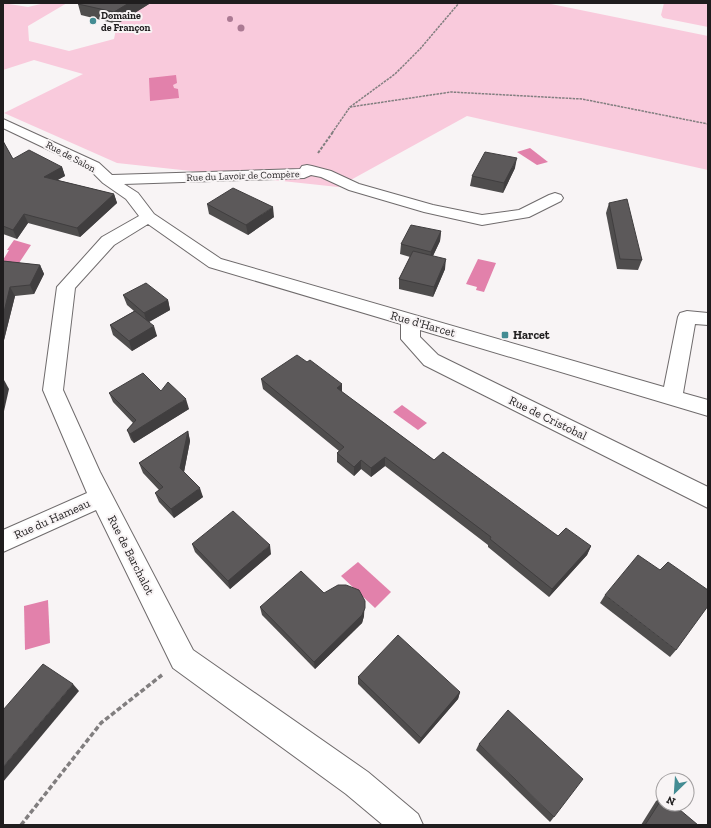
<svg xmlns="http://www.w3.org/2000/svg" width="711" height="828" font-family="'Zilla Slab',serif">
<rect width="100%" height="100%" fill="#f8f4f5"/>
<!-- green -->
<g fill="#f9cadc">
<path d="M3,3l25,4 17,-4h22l-39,23 1,15 40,10 45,-12 3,-15 31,-20 -5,-1h409l-1,1 157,32v134l-241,-54 -129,71 -221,-24 -113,-50 79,-39 -49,-14 -31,10z"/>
<path d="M664,3h44v24l-45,-9 -2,-3z"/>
</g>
<!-- water -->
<g fill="#e281ab">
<path d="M176,75l1,8 -4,2 1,3 4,1 1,9 -29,3 -1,-23z"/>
<path d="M530,148l18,14 -11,3 -20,-13z"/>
<path d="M14,240l17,5 -12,18 -11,-1 -5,6v-8l6,-10h-2z"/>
<path d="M478,259l18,4 -12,29 -8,-2 1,-3 -11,-3z"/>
<path d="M402,405l25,18 -9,7 -25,-18z"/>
<path d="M358,562l33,30 -16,16 -34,-32z"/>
<path d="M48,600l2,43 -25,7 -1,-44z"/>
</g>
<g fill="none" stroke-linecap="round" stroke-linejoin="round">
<!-- minor casing -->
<g stroke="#6f6b6c" stroke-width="2">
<path id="minor" d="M3,119l96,44 13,12 188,-6 2,-3 5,-1 5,1 19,5 28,13 74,21 49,10 37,-5 30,-15 6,-2 6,2 2,3 -2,3 -32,16 -47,8 -58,-13 -75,-22 -28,-13 -10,-2 -7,3 -180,6 14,9 16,21 67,45 443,128 14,-70 2,-4 7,-2 21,2v12l-13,-1 -12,69 25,7v16l-288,-86v7l18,18 270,132v21l-284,-143 -23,-26v-15l-192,-57 -61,-43 -34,21 -39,43 -12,102 37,82 93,178 175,122 50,42 5,11h-40l-37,-31 -173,-126 -77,-158 -93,42v-22l84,-37 -44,-103 14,-103 45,-50 37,-21 -13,-17 -23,-16 -14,-14 -86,-41z"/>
</g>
<!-- path-far2 -->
<g stroke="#817e7f" stroke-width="1.5" stroke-dasharray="2.5 1" stroke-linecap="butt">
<path d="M350,107l45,-33 25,-25 39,-46"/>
<path d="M332,133l18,-26 101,-15 131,7 126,25"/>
</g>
<!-- path-far1 -->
<path stroke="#817e7f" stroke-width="2" stroke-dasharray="3 1.5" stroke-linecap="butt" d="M318,153l15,-21"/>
<!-- path -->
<path stroke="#817e7f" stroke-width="3.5" stroke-dasharray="5 2.5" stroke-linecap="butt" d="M21,825l80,-102 61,-48"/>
<!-- minor -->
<use href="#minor" fill="#fff" fill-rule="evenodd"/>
</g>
<!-- trees -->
<g fill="#ab7a93">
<circle cx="230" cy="19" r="3"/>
<circle cx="241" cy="28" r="3.5"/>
</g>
<!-- wall -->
<g fill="#4f4d4d">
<path d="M78,4h71l-32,20 -36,-9z"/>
<path d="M3,141l10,18 49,8 3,9 -8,4 57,14 3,9 -37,34 -52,-14 -11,16 -14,-5z"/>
<path d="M515,168l-12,25 -33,-7 2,-10z"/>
<path d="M609,203l33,57 -4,10 -21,-1 -11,-56z"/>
<path d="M207,204l67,13 -26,18 -39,-21z"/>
<path d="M441,231l-1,10 -7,15 12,13 -12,28 -34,-8v-10l11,-22 -10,-3 1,-10z"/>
<path d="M3,261l37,4 4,9 -10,20 -19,2 -12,48z"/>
<path d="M123,295l45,5 2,10 -21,12 8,14 -25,15 -19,-16 -3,-10 24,-14 -7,-6z"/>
<path d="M261,379l81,5v8l92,68 124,76 33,10 -4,9 -38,42 -61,-50v-2l-103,-79 -14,11 -10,-8 -7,7 -17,-14v-9l2,-2 -76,-62z"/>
<path d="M161,391l28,18 -55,34 -3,-3 -4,-10 6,-7 -20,-21 -4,-9z"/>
<path d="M188,431l2,10 -6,31 19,25 -29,21 -15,-16 -4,-9 4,-3 -16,-17 -4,-10z"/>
<path d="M192,544l79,10 -41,35 -35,-37z"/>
<path d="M324,593l40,23 -2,7 -47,46 -53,-54 -2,-8z"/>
<path d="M605,595l71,55 -6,7 -70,-54z"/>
<path d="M358,677l102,15 -2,7 -39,45 -61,-60z"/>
<path d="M479,744l75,73 -4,5 -74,-72z"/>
<path d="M663,796v8l35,21h-57l15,-24z"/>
</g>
<!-- shaded-wall -->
<g fill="#403e3f">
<path d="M129,3h20v1l-32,20 -3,-12z"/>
<path d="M517,158l-2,10 -12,25 1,-10z"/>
<path d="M62,167l3,9 -18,10 -3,-9z"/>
<path d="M114,194l3,9 -37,34 -3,-9z"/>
<path d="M273,207l1,10 -26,18 -2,-10z"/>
<path d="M24,214l4,9 -11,16 -4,-9z"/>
<path d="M441,231l-1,10 -10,21 1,-10z"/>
<path d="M446,259l-1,10 -12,28 1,-10z"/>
<path d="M40,265l4,9 -10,20 -4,-9z"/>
<path d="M10,287l5,9 -12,48v-28z"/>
<path d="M168,300l2,10 -23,13 -3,-10z"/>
<path d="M154,326l3,10 -25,15 -3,-10z"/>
<path d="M4,380l5,9 -5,22 -1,-2v-26z"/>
<path d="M342,384v9l-5,-5z"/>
<path d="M186,399l3,10 -55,34 -4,-9z"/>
<path d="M188,431l2,10 -7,36 -3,-9z"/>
<path d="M385,457v9l-14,11v-9z"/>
<path d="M361,460v9l-7,7v-9z"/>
<path d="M200,488l3,9 -29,21 -3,-9z"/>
<path d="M270,545l1,9 -41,35 -2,-8z"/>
<path d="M591,546l-4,9 -38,42 3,-8z"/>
<path d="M365,601l-1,15 -2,7 -47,46 -1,-7z"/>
<path d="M73,684l6,7 -76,91v-15z"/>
<path d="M460,692l-2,7 -39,45 2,-6z"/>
</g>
<!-- building -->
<g fill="#5c595a" stroke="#403e3f">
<path d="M79,3h50l-15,9 -36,-8z"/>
<path d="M3,141l10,18 16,-9 33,17 -18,10 70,17 -37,34 -53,-14 -11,16 -10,-4z"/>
<path d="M485,152l32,6 -13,25 -32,-7z"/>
<path d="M233,188l40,19 -27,18 -39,-21z"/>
<path d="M627,199l15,61 -22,-1 -11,-56z"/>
<path d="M411,225l30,6 -10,21 -30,-8z"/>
<path d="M413,251l33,8 -12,28 -35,-8z"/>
<path d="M3,261l37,4 -10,20 -20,2 -7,29z"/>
<path d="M146,283l22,17 -24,13 -21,-18z"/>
<path d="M135,311l19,15 -25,15 -19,-16z"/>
<path d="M297,355l10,7 3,-2 32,24 -5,4 97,72 9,-8 115,84 8,-8 25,18 -39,43 -62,-50 1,-2 -106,-80 -14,11 -10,-8 -7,7 -17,-14 7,-6 -83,-68z"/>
<path d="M143,373l18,18 7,-9 18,17 -56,35 -3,-4 9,-10 -27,-27z"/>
<path d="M188,431l-8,37 20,20 -29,21 -16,-16 8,-6 -24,-24z"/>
<path d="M233,511l37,34 -42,36 -36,-37z"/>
<path d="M638,555l22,15 8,-8 40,28v16l-32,44 -71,-55z"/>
<path d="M301,571l23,22 14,-8h8l13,5 6,11v7l-3,7 -48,47 -54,-55z"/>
<path d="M398,635l62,57 -39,46 -63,-61z"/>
<path d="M43,664l30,20 -70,83v-57z"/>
<path d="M508,710l75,69 -29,38 -75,-73z"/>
<path d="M663,797v7h10l25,21h-53z"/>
</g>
<!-- markers -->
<g fill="#448c93" stroke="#f8f4f5" stroke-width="1.5">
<circle cx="93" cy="21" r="4"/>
<rect x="501" y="331" width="8" height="8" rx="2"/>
</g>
<g text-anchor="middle" stroke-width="4" stroke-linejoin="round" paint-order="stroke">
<!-- far-poi labels -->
<g font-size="10" font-weight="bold" fill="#1f1d1e" stroke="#f8f4f5" text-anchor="start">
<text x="101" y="19">Domaine<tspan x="101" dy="12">de Françon</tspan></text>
</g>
<!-- far-street labels -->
<g font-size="10" fill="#1f1d1e" stroke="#f8f4f5">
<text transform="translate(71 156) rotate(28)" y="4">Rue de Salon</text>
<text transform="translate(243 175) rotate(-2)" y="4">Rue du Lavoir de Compère</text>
</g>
<!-- street labels -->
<g font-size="12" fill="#1f1d1e" stroke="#f8f4f5">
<text transform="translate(423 324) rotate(16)" y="4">Rue d'Harcet</text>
<text transform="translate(548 418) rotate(26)" y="4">Rue de Cristobal</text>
<text transform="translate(52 519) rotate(-24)" y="4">Rue du Hameau</text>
<text transform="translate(131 555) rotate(63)" y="4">Rue de Barchalot</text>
</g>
<!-- poi labels -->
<g font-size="12" font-weight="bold" fill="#1f1d1e" stroke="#f8f4f5" text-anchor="start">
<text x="513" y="339">Harcet</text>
</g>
</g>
<!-- border -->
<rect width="711" height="828" fill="none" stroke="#1f1d1e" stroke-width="8"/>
<!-- north arrow -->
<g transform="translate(675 792) rotate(205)"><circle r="19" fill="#f8f4f5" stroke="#a19e9f"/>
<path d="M0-3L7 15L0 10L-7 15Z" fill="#448c93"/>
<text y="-6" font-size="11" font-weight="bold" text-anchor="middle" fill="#1f1d1e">N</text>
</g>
</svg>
